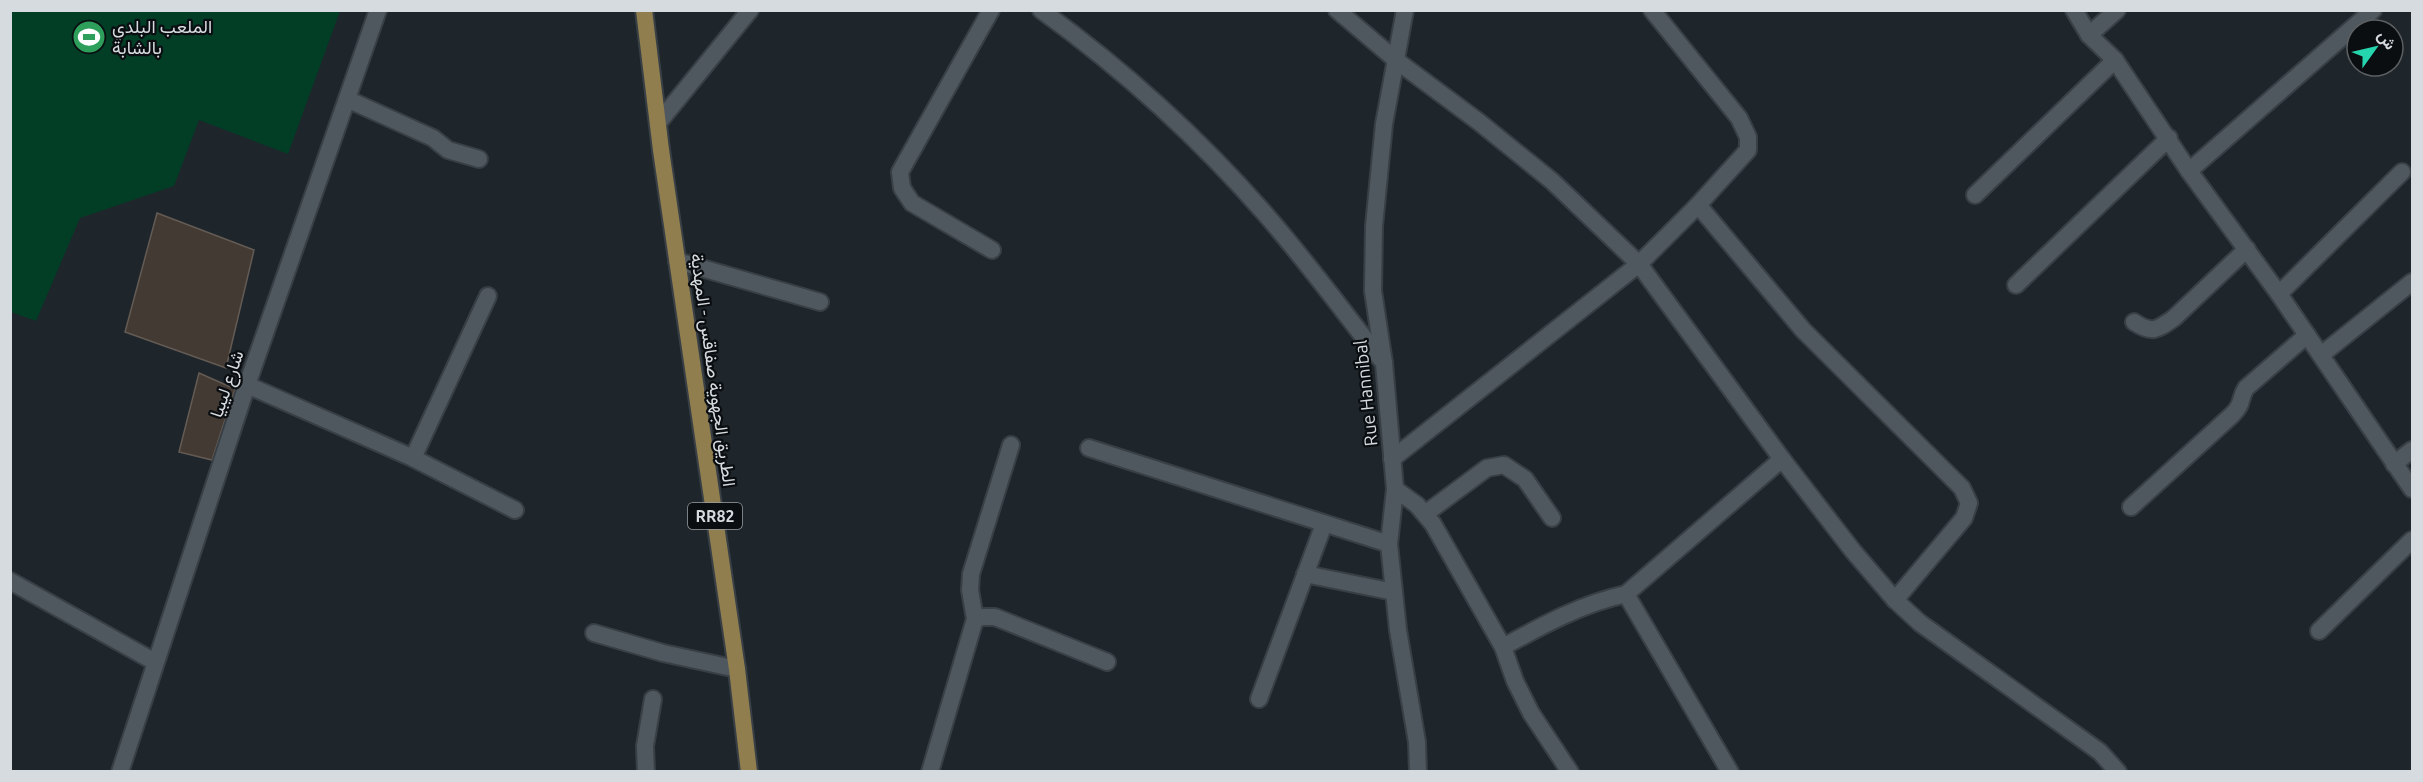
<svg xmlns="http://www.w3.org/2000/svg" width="2423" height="782" font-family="Ubuntu,Vazirmatn,sans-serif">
<rect width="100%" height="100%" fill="#1e262c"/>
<!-- garden -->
<path fill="#023d26" d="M11,10h329v1l-52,143 -89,-34 -25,66 -94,32 -44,103 -25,-9z"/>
<!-- building -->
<g fill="#433a34" stroke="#645b54" stroke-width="1.5">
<path d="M157,213l97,37 -28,118 -101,-36z"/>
<path d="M199,373l36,16 -23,71 -33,-8z"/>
</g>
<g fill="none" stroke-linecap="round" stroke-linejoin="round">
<!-- minor casing -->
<g stroke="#394045" stroke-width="20">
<g id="minor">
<path d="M991,10l-91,162 2,16 10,15 80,47"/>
<path d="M1041,10c83,60 159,129 226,206 41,47 78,98 117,147"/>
<path d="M1337,10l60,51 82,61 73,59 87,83 143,195 71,92 42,49 25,23 180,129 18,20"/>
<path d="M1405,10l-21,114 -10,102 -1,65 11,72 11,126 -6,55 9,86 19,112 1,30"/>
<path d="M2074,10l15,25 26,25 74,111 90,123 133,195"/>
<path d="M2089,35l28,-25"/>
<path d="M347,99l86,39 15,12 31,9"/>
<path d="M659,122l91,-112"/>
<path d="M2189,171l184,-161"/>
<path d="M1975,195l140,-135"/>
<path d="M1698,205l105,125 159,158 7,15 -5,15 -69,82"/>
<path d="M677,261l143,41"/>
<path d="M2016,285l153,-147"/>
<path d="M2279,294l123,-122"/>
<path d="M2134,322c18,12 23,8 40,-4l73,-69"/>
<path d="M2321,355l91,-73"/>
<path d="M247,385l166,73 102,52"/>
<path d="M1089,448l300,96"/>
<path d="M413,458l75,-162"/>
<path d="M1392,459l247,-195 59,-59 50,-55v-13l-9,-19 -87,-108"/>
<path d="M2394,464l18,-14"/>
<path d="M1395,489l22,16 16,19 70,123 12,34 16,32 39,59"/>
<path d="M2131,507l101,-92c12,-12 7,-16 14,-27l61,-53"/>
<path d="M1425,514l62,-46 17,-3 21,14 27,39"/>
<path d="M1305,574l89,18"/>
<path d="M10,581l145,81"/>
<path d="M1626,594l104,178"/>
<path d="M975,619l8,-2h12l112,45"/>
<path d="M2319,631l93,-91"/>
<path d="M594,633l69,20 74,16"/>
<path d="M1503,647c40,-22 78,-43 123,-53l156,-135"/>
<path d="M1259,699l65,-175"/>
<path d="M646,772l-1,-26 8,-47"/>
<path d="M930,772l45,-153 -5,-29 1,-16 40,-129"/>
</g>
</g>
<!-- secondary casing -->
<g stroke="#394045" stroke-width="20">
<path id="secondary" d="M120,772l127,-387 131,-375"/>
</g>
<!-- primary casing -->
<g stroke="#394045" stroke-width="20">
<path id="primary" d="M644,10l17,140 76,519 12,103"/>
</g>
<!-- minor -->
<use href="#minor" stroke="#50585f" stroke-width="16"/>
<!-- secondary -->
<use href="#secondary" stroke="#50585f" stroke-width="16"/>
<!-- primary -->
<use href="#primary" stroke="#917e4f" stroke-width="16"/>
</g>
<!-- icons -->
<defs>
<g id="stadium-disc" transform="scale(1.725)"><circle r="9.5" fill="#2e9e5b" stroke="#0b0e11"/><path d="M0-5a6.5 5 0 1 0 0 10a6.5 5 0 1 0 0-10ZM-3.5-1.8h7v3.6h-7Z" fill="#fff"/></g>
</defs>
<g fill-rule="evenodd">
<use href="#stadium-disc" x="89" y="37"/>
</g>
<g text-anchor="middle" stroke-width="4.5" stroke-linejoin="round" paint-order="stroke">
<!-- shield labels -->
<rect fill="#0b0e11" stroke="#999ea1" stroke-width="1.5" x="688" y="503" width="54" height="26" rx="4.5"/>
<g font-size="16" font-weight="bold" fill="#d6dbdf">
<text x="715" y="522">RR82</text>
</g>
<!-- poi labels -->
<g font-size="18" fill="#d6dbdf" stroke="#0b0e11" text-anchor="start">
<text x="112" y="33">الملعب البلدي<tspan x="112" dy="21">بالشابة</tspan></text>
</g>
<!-- street labels -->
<g font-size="18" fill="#d6dbdf" stroke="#0b0e11">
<text transform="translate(713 370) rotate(82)" y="6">الطريق الجهوية صفاقس - المهدية</text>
<text transform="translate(227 384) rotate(-71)" y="6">شارع ليبيا</text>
<text transform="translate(1366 393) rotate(-96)" y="6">Rue Hannibal</text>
</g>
</g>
<!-- border -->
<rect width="2423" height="782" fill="none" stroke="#d6dbdf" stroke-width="24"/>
<!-- north arrow -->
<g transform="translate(2375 48) rotate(56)"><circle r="28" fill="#0b0e11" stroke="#5c6063" stroke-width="1.5"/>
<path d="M0-4.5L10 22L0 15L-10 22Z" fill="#24d5ae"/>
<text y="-9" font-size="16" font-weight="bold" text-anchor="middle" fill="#d6dbdf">ش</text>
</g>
</svg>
